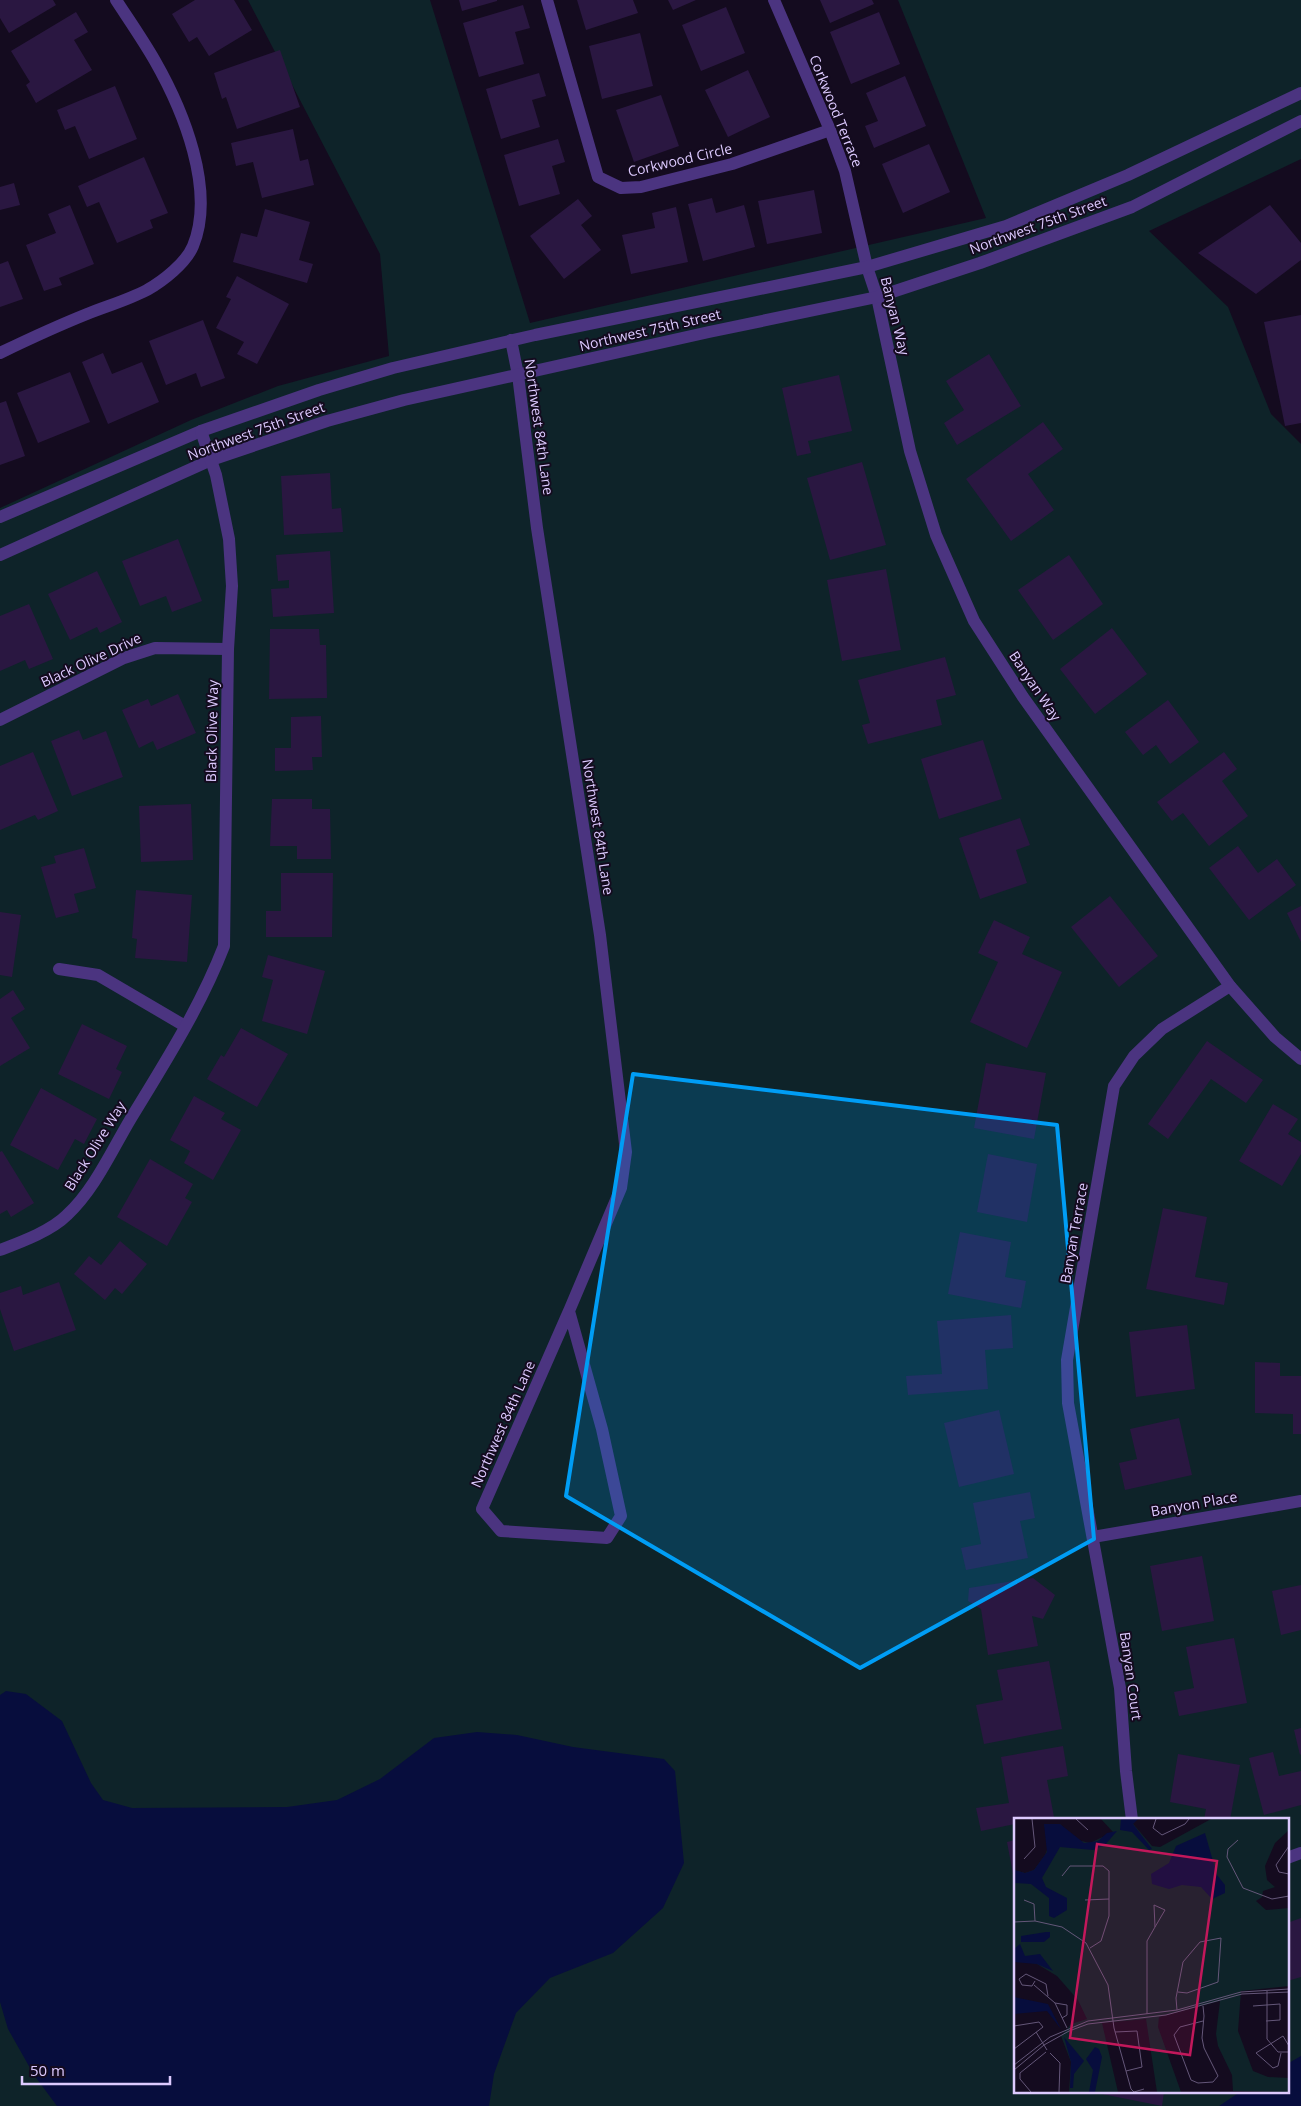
<svg xmlns="http://www.w3.org/2000/svg" width="1301" height="2106" font-family="'Open Sans',sans-serif">
<rect width="100%" height="100%" fill="#140b1f"/>
<!-- green -->
<path fill="#0e2329" fill-rule="evenodd" d="M248,0h182l100,323 456,-105 -88,-218h403v159l-152,72 79,76 43,107 30,30v1662h-1301v-1598l191,-88 87,-34 111,-30 -9,-102zM1015,1820h272v272h-272z"/>
<!-- water -->
<g fill="#070d3d">
<path d="M6,1691l20,3 36,27 29,62 12,17 29,8 155,-1 50,-7 43,-21 54,-41 43,-6 40,3 56,12 91,12 11,12 9,92 -21,45 -50,45 -63,25 -34,35 -22,61 -5,32h-432l-23,-31 -26,-46 -8,-27v-307z"/>
<path d="M1301,2056v50h-82l21,-14h47v-28z"/>
</g>
<!-- building -->
<g fill="#2a1741">
<path d="M0,0h53l3,5 -47,28 -9,-15z"/>
<path d="M195,0h39l18,30 -43,26 -12,-19 -8,5 -17,-28z"/>
<path d="M459,0h38v1l-35,10z"/>
<path d="M577,0h56l5,13 -52,17z"/>
<path d="M668,0h28l-23,10z"/>
<path d="M820,0h52l2,4 -44,19z"/>
<path d="M523,5l7,23 -15,4 9,32 -45,13 -16,-54z"/>
<path d="M726,7l19,46 -44,18 -19,-46z"/>
<path d="M76,12l12,20 -14,8 18,30 -56,33 -10,-18 4,-3 -19,-31z"/>
<path d="M879,12l21,52 -49,20 -21,-52z"/>
<path d="M640,33l13,53 -51,13 -13,-53z"/>
<path d="M280,50l20,57 -63,22 -11,-32 -4,2 -8,-26z"/>
<path d="M748,70l22,47 -42,20 -23,-47z"/>
<path d="M539,73l7,23 -14,4 8,27 -39,12 -15,-50z"/>
<path d="M905,76l21,50 -52,22 -9,-22 13,-5 -12,-28z"/>
<path d="M115,86l22,53 -48,20 -14,-33 -10,4 -8,-20z"/>
<path d="M661,95l18,51 -45,16 -18,-52z"/>
<path d="M293,129l7,32 8,-2 6,26 -52,13 -9,-36 -17,4 -5,-23z"/>
<path d="M558,139l7,23 -13,4 8,28 -41,12 -15,-51z"/>
<path d="M929,144l21,48 -47,21 -21,-49z"/>
<path d="M144,157l24,56 -18,7 3,8 -36,15 -18,-41 -12,5 -9,-21z"/>
<path d="M14,183l6,22 -20,5v-23z"/>
<path d="M814,190l8,43 -55,11 -9,-43z"/>
<path d="M712,198l4,15 28,-8 11,42 -52,14 -15,-57z"/>
<path d="M578,199l14,17 -11,9 20,25 -37,29 -34,-43z"/>
<path d="M70,205l24,59 -35,14 3,7 -18,6 -18,-46 30,-12 -8,-19z"/>
<path d="M1270,205l31,38v17l-45,34 -58,-41z"/>
<path d="M676,207l12,55 -57,12 -9,-39 33,-7 -3,-15z"/>
<path d="M265,209l45,13 -11,38 14,4 -6,19 -74,-21 8,-29 16,4z"/>
<path d="M8,261l15,38 -23,8v-43z"/>
<path d="M237,276l52,28 -32,60 -20,-10 7,-12 -28,-14 15,-29 -5,-2z"/>
<path d="M1301,315v108l-16,3 -21,-104z"/>
<path d="M203,320l22,58 -24,9 -5,-14 -30,12 -17,-44z"/>
<path d="M103,353l9,21 30,-12 17,40 -51,22 -26,-62z"/>
<path d="M989,354l32,52 -64,39 -13,-22 20,-13 -18,-29z"/>
<path d="M70,372l20,50 -52,21 -21,-50z"/>
<path d="M839,375l13,56 -44,10 3,12 -14,3 -15,-68z"/>
<path d="M6,401l19,55 -25,9v-62z"/>
<path d="M1043,422l20,27 -35,25 26,36 -43,31 -45,-62z"/>
<path d="M862,462l24,83 -56,15 -23,-82z"/>
<path d="M330,473l2,36 9,-1 2,24 -59,3 -3,-59z"/>
<path d="M178,539l24,62 -30,11 -6,-16 -26,10 -18,-45z"/>
<path d="M330,551l4,62 -61,4 -2,-28 18,-1v-8l-11,1 -2,-26z"/>
<path d="M1069,555l34,49 -50,36 -35,-50z"/>
<path d="M886,569l15,81 -59,11 -15,-81z"/>
<path d="M97,571l25,51 -22,11 -3,-6 -27,13 -22,-46z"/>
<path d="M29,604l24,55 -24,10 -4,-9 -25,11v-55z"/>
<path d="M1112,628l35,46 -52,40 -35,-45z"/>
<path d="M270,629h49l1,16h6l1,53 -58,1z"/>
<path d="M945,657l11,38 -20,5 6,25 -74,19 -6,-19 8,-2 -12,-43z"/>
<path d="M178,694l18,39 -39,17 -4,-9 -14,7 -17,-38 26,-11 3,7z"/>
<path d="M1168,700l31,42 -29,22 -14,-19 -13,10 -18,-23z"/>
<path d="M321,716l1,41h-10l1,13 -38,1v-23h16v-31z"/>
<path d="M79,730l4,10 23,-9 17,46 -51,19 -21,-55z"/>
<path d="M983,740l19,59 -63,20 -18,-60z"/>
<path d="M33,752l25,59 -20,9 -3,-5 -35,15v-64z"/>
<path d="M1224,752l13,17 -15,12 26,35 -39,30 -26,-33 -11,8 -15,-19z"/>
<path d="M272,799h40v10h18l1,50h-34v-13h-27z"/>
<path d="M191,804l2,56 -52,2 -2,-56z"/>
<path d="M1020,818l10,27 -14,5 11,33 -47,16 -21,-61z"/>
<path d="M1238,846l20,27 19,-14 19,26 -47,35 -40,-52z"/>
<path d="M84,848l12,40 -22,6 5,18 -23,6 -15,-51 15,-4 -2,-7z"/>
<path d="M281,873h52l-1,64h-66v-26h15z"/>
<path d="M136,890l56,5 -5,67 -52,-4 2,-19 -5,-1z"/>
<path d="M1110,896l48,60 -39,31 -48,-60z"/>
<path d="M1301,906v36l-14,-29z"/>
<path d="M0,912l21,3 -9,62 -12,-2z"/>
<path d="M994,920l36,17 -8,17 40,18 -35,76 -57,-26 28,-60 -20,-9z"/>
<path d="M268,955l57,16 -18,63 -45,-13 11,-41 -11,-3z"/>
<path d="M13,990l12,19 -14,9 19,30 -30,18v-67z"/>
<path d="M82,1024l45,22 -11,23 6,3 -13,27 -51,-25z"/>
<path d="M241,1028l47,26 -31,53 -50,-28 14,-24 3,2z"/>
<path d="M1207,1041l56,39 -17,23 -35,-24 -43,60 -20,-15z"/>
<path d="M986,1063l60,10 -12,66 -60,-11z"/>
<path d="M41,1088l56,31 -13,25 -9,-5 -17,31 -48,-25z"/>
<path d="M194,1096l31,17 -4,6 20,11 -28,50 -29,-17 6,-12 -20,-11z"/>
<path d="M1273,1104l25,15 -10,15 13,8v12l-19,32 -43,-25z"/>
<path d="M2,1151l32,52 -23,14 -4,-7 -7,4v-62z"/>
<path d="M988,1154l49,10 -10,58 -50,-10z"/>
<path d="M150,1159l43,25 -8,14 7,4 -25,44 -50,-29z"/>
<path d="M1163,1208l44,9 -12,60 33,6 -4,22 -78,-16z"/>
<path d="M960,1232l51,10 -6,35 21,4 -5,27 -73,-14z"/>
<path d="M120,1241l27,23 -25,30 -7,-6 -10,12 -31,-26 15,-18 12,9z"/>
<path d="M59,1282l17,48 -62,21 -14,-42v-16l21,-7 2,9z"/>
<path d="M1011,1315l2,33 -28,2 3,39 -80,6 -2,-19 36,-2 -5,-53z"/>
<path d="M1187,1325l8,64 -59,8 -7,-65z"/>
<path d="M1255,1362l25,1v13h21v58h-8v-20l-38,-1z"/>
<path d="M999,1410l15,64 -55,13 -15,-64z"/>
<path d="M1179,1418l13,57 -67,15 -6,-27 18,-4 -7,-30z"/>
<path d="M1030,1492l5,26 -15,3 8,37 -62,12 -5,-22 20,-4 -8,-41z"/>
<path d="M1202,1556l12,65 -52,10 -12,-65z"/>
<path d="M1033,1578l22,17 -12,24 -11,-3 6,30 -50,9 -7,-46 -13,-8 1,-13z"/>
<path d="M1301,1585v45l-20,5 -9,-44z"/>
<path d="M1234,1638l13,65 -68,13 -5,-24 20,-4 -8,-41z"/>
<path d="M1049,1661l13,68 -78,15 -8,-39 27,-5 -6,-30z"/>
<path d="M1301,1728v26l-1,1 -6,-25z"/>
<path d="M1063,1746l5,30 -21,4 7,37 -15,3h-24v4l-34,7 -5,-23 33,-5 -8,-46z"/>
<path d="M1273,1752l6,24 22,-5v34l-37,10 -15,-57z"/>
<path d="M1178,1754l62,11 -10,55h-26l2,-11 -36,-7z"/>
<path d="M1015,1840v39h-1l-7,-37z"/>
<path d="M1301,1918v59l-14,4v-58z"/>
<path d="M1092,2092h72l-2,14z"/>
</g>
<g fill="none" stroke-linecap="round" stroke-linejoin="round">
<!-- minor -->
<g stroke="#4b3480" stroke-width="12">
<path d="M547,0l51,177 23,11 20,-1 91,-23 98,-34"/>
<path d="M774,0l56,130 15,41 22,96 10,30 33,154 26,84 38,86 49,76 207,289 45,51 26,22"/>
<path d="M511,340l7,35 19,153 63,407 26,217 -5,36 -52,123 33,118 19,87 -14,22 -106,-7 -19,-22 87,-198"/>
<path d="M0,353c29,-14 57,-27 87,-39 20,-8 41,-14 60,-24 16,-9 39,-27 46,-44 23,-56 -10,-136 -38,-185 -12,-21 -26,-41 -39,-61"/>
<path d="M0,517l201,-86 118,-41 74,-22 142,-33 332,-68 139,-41 122,-51 173,-82"/>
<path d="M0,555l211,-95 116,-39 77,-21 305,-68 168,-35 103,-34 152,-56 169,-86"/>
<path d="M0,720l124,-62 31,-10 73,1"/>
<path d="M59,969l39,6 87,51"/>
<path d="M0,1250c21,-8 51,-19 67,-35 27,-25 44,-63 63,-95 34,-56 70,-112 94,-174l4,-297 4,-63 -3,-47 -13,-64 -15,-44"/>
<path d="M1093,1537l208,-36"/>
<path d="M1132,1820l-6,-49 -6,-83 -52,-285 -1,-43 47,-274 20,-30 28,-27 68,-43"/>
<path d="M1287,1858l14,-5"/>
</g>
</g>
<!-- marked area -->
<path fill="#009df5" fill-opacity="0.2" stroke="#009df5" stroke-width="4" stroke-linejoin="round" d="M633,1074l424,51 37,414 -234,129 -294,-172z"/>
<g text-anchor="middle" stroke-width="4" stroke-linejoin="round" paint-order="stroke">
<!-- street labels -->
<g font-size="14" fill="#ddcaff" stroke="#140b1f">
<text transform="translate(836 111) rotate(68)" y="5">Corkwood Terrace</text>
<text transform="translate(680 160) rotate(-13)" y="5">Corkwood Circle</text>
<text transform="translate(1038 225) rotate(-20)" y="5">Northwest 75th Street</text>
<text transform="translate(895 316) rotate(76)" y="5">Banyan Way</text>
<text transform="translate(650 330) rotate(-13)" y="5">Northwest 75th Street</text>
<text transform="translate(539 427) rotate(82)" y="5">Northwest 84th Lane</text>
<text transform="translate(256 431) rotate(-20)" y="5">Northwest 75th Street</text>
<text transform="translate(91 660) rotate(-25)" y="5">Black Olive Drive</text>
<text transform="translate(1035 686) rotate(56)" y="5">Banyan Way</text>
<text transform="translate(212 731) rotate(-89)" y="5">Black Olive Way</text>
<text transform="translate(598 827) rotate(81)" y="5">Northwest 84th Lane</text>
<text transform="translate(95 1146) rotate(-58)" y="5">Black Olive Way</text>
<text transform="translate(1074 1233) rotate(-80)" y="5">Banyan Terrace</text>
<text transform="translate(503 1424) rotate(-66)" y="5">Northwest 84th Lane</text>
<text transform="translate(1194 1504) rotate(-10)" y="5">Banyon Place</text>
<text transform="translate(1131 1676) rotate(82)" y="5">Banyan Court</text>
</g>
</g>
<!-- overview -->
<g transform="translate(1014 1818)">
<rect width="275" height="275" fill="#140b1f"/>
<path d="M87,1h28l23,27 8,1 51,-28h78v11l-14,13 -10,23 2,14 8,7 -12,4 -1,6 -6,4 10,9 23,-2v78l-48,5 -3,40 15,40 15,6 21,1v14l-56,-1 -1,-16 -14,-29 -2,-12 4,-33 -61,16 -1,10 23,65h-24l-11,-73 -44,4 16,69h-49l2,-30 -10,-26 10,-12 16,-5 -9,-19 -21,-24 -20,-12 -23,-4v-90l11,3 9,-3 11,-15 4,-10 -5,-21h16l17,16 13,3 23,-11z" fill="#0e2329"/>
<path d="M107,1h17l-5,5 19,25 -3,1 -17,-18 -12,-2zM30,6h16l24,19 14,-2 9,-8 10,-2 -12,14 -12,5 -33,-3 -18,31 4,9 21,11v12l-13,8 -5,-2v-18l-18,-14 -17,-1v-13l11,3 9,-3 13,-18zM191,15l12,42 8,10v8l-13,6 -11,-12 -19,-2 -13,4 -17,-5 -1,-10 18,-11 7,-17zM32,114h4v5l-6,5h-23v-6zM6,126l5,12 15,-2 13,17 -16,-7 -23,-2v-13zM0,179l34,7 13,25 -14,-18 -33,3zM50,219l20,24 -10,13 -1,14h-3l1,-26zM81,229l4,2 3,8 -7,35h-6l4,-22 -7,-11z" fill="#070d3d"/>
<path fill="none" stroke="#645779" stroke-width="1" d="M62,1l12,11M142,1l-3,9 9,7 23,-11 4,-5M224,22l-10,9 -1,8 16,31 29,11 17,-3M275,28l-13,19 3,7 10,2M10,41l11,-12 -3,-28M48,58l8,-10h33l6,5v45l-8,25 -11,7M10,82l10,4 1,17M71,82l24,-1M0,104l21,-1 27,6 24,16 22,42 6,43 17,61 3,3 10,-3M21,163l-3,5 -10,-1 -3,-6 7,-5 20,10 2,12M20,167l21,18 12,25M253,173v48l11,13h11M41,185l12,2v10l-5,3M189,188l1,10 -2,22 2,10 14,28 -5,6 -15,1 -7,-3 -17,-45 6,-8 23,-6M239,188l27,-2v16l-14,1M163,192l-1,-12 7,-36 17,-20 21,-4 -3,44 -31,11 -9,-1M133,196v-73l8,-14 -1,-22 11,5 -10,17M0,208l25,-4 4,5 -29,22M22,214l11,18M101,214l22,-1 5,36 -16,4M36,235l10,10 -1,29M267,235l-3,13 -5,2 -17,-15 27,-17 6,10M0,247l36,-28 38,-16 89,-11 64,-18 48,-3M0,252l30,-25 25,-14 19,-7 78,-9 76,-21 47,-2M17,274l-11,-13v-6l26,-21"/>
<path fill="#c2185b" fill-opacity="0.15" stroke="#c2185b" stroke-width="2.5" d="M83,26l120,17 -27,194 -120,-17z"/>
<rect width="275" height="275" fill="none" stroke="#ddcaff" stroke-width="2.5"/>
</g>
<!-- scale -->
<path d="M22 2076v8h148v-8" fill="none" stroke="#ddcaff" stroke-width="2.5"/>
<text x="30" y="2076" font-size="15" fill="#ddcaff" stroke="#140b1f" stroke-width="4" paint-order="stroke">50 m</text>
</svg>
